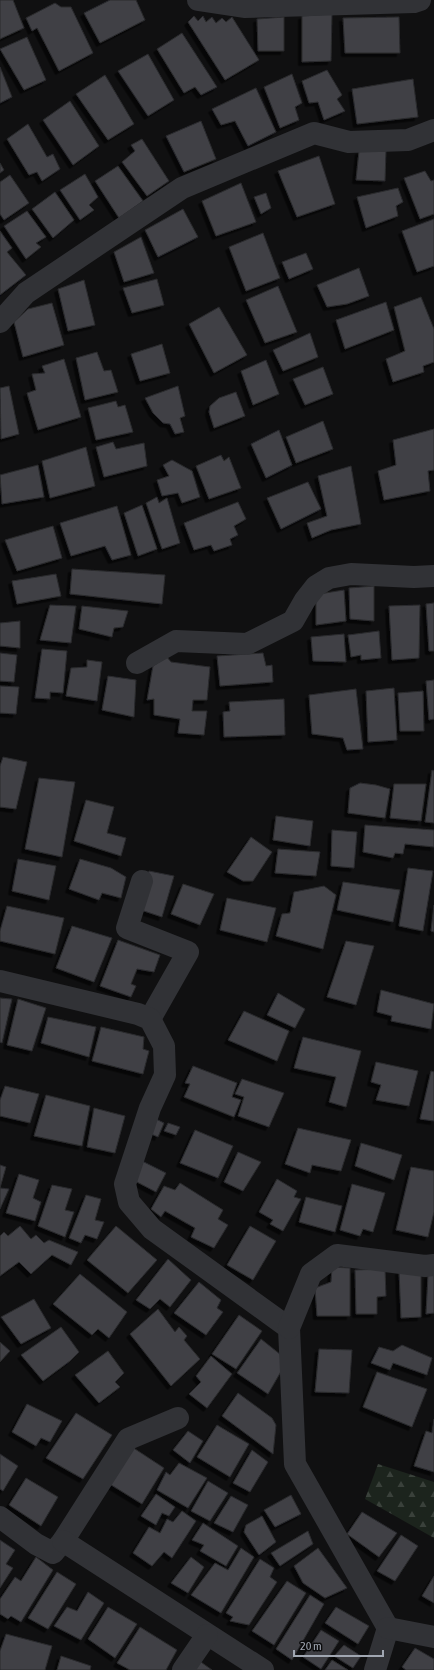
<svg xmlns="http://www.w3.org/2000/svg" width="434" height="1670" font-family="'Asap Condensed',sans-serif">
<defs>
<pattern id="forest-firs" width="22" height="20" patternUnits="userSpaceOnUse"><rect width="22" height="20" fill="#1c241d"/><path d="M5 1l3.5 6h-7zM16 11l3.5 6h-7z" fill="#3a413b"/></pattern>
<filter id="shadow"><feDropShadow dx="-3.5" dy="3.5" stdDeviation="0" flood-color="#0009"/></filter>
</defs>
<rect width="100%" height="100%" fill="#101011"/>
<!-- forest -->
<path fill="url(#forest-firs)" d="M378,1464l56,18v56l-69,-39z"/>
<!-- building -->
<g fill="#3f4044" stroke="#2a2a2d" filter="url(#shadow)">
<path d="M0,0h13l11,28 -24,11z"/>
<path d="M110,0h26l9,20 -45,23 -16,-30z"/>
<path d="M55,3l6,4h10l22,46 -34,18 -22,-43 -5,3 -6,-13z"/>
<path d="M332,14l-1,47 -29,1v-46z"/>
<path d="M194,16l4,5 5,-5 3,6 6,-5 4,6 6,-5 4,4 6,-5 27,43 -34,20 -37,-58z"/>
<path d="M284,17v34h-26l-1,-32z"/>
<path d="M399,17l1,36h-55l-2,-35z"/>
<path d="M182,33l35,54 -16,8 -6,-8 -11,6 -27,-44z"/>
<path d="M27,37l19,43 -22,10 -24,-41z"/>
<path d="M148,54l26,46 -26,16 -30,-45z"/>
<path d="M0,67l12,30 -12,6z"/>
<path d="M327,70l15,25 -5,4 8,12 -21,9 -6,-18 -9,1 -7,-22z"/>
<path d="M292,74l10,29 -7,4 4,13 -19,8 -16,-41z"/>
<path d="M105,75l29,49 -26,16 -32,-46z"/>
<path d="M413,79l5,38 -61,7 -5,-35z"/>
<path d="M256,88l20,44 -28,14 -13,-25 -14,4 -9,-16z"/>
<path d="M70,101l29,45 -26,19 -30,-45z"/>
<path d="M201,121l15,38 -32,13 -18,-36z"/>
<path d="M28,124l19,33 6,-3 7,15 -18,12 -5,-9 -8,3 -22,-36z"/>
<path d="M142,139l27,42 -22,15 -25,-34 13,-11 -4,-6z"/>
<path d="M359,151h27l-1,30 -29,-1z"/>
<path d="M319,156l16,48 -38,13 -19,-46z"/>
<path d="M0,163l4,7 -4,3z"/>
<path d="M118,166l25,35 -24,17 -24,-37z"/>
<path d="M425,171l6,10 3,-1v34l-14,5 -16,-41z"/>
<path d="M85,174l13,23 -9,8 5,5 -14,10 -20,-30z"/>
<path d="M10,175l19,28 -25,17 -4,-6v-32z"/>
<path d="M241,183l15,39 -40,14 -14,-35z"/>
<path d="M398,188l5,14 -7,4 2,10 -32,12 -9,-31z"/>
<path d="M55,192l19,28 -21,18 -21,-29z"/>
<path d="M266,193l5,15 -10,6 -7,-17z"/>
<path d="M183,209l15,28 -40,20 -13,-27z"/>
<path d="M27,211l19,26 -10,6 5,4 -15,12 -22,-33z"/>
<path d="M434,219v47l-17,6 -15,-41z"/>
<path d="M0,231l12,17 -5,4 19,23 -26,20z"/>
<path d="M263,233l17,45 -34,13 -17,-44z"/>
<path d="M141,237l13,36 -30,9 -10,-30z"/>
<path d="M306,253l7,16 -24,10 -7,-17z"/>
<path d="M359,268l10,28 -22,8 -20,3 -10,-22z"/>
<path d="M157,279l7,26 -32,8 -9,-25z"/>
<path d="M84,280l11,45 -27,6 -10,-42z"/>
<path d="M278,286l19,46 -32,11 -19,-43z"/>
<path d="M421,297l13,32v33l-11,4 1,6 -31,10 -7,-23 19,-8 -11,-44z"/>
<path d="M386,302l8,28 -49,19 -9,-29z"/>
<path d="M52,303l12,42 -41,12 -9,-35 14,-13z"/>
<path d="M219,307l28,48 -33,18 -25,-49z"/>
<path d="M310,333l8,24 -35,14 -10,-21z"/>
<path d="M162,344l8,29 -30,8 -9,-27z"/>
<path d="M97,352l7,19 7,-1 7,22 -33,8 -9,-42z"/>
<path d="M64,359l17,58 -43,13 -11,-37 9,-3 -4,-16 13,-1 -3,-7z"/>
<path d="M266,360l13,34 -26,11 -12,-34z"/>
<path d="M323,367l10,27 -28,11 -12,-26z"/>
<path d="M9,386l10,48 -18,5 -1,-51z"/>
<path d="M178,386l7,30 -5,2 4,14 -9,2 -5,-10 -7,-1 -10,-10 -8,-15z"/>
<path d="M236,392l9,24 -31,12 -5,-16 1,-6 9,-8z"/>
<path d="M116,401l2,6 7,-2 8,27 -37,8 -8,-32z"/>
<path d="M323,421l10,28 -37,14 -10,-26z"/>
<path d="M434,429v41l-6,1 2,20 -46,9 -6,-29 18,-6 -3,-25z"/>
<path d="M279,430l13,35 -26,13 -15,-34z"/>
<path d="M113,442l3,7 28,-6 3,23 -43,11 -8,-30z"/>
<path d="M86,447l9,39 -45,12 -8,-37z"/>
<path d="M221,455l3,6 5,-4 12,31 -32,11 -13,-33z"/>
<path d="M172,460l20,11 8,26 -18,6 -4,-10 -16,3 -5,-16 12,-4 -6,-11z"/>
<path d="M38,465l6,32 -42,7 -2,-29z"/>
<path d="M351,466l10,58 -30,6 -19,8 -5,-15 20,-7 -9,-40z"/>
<path d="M308,482l13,27 -40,20 -14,-31z"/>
<path d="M157,497l2,6 8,-5 13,45 -18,6 -16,-46z"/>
<path d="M238,502l8,17 -12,7 4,9 -8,4 2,6 -18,6 -3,-6 -17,5 -10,-27z"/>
<path d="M142,505l15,44 -19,7 -14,-43z"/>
<path d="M117,506l14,49 -19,5 -7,-14 -34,10 -11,-33z"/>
<path d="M53,526l9,32 -45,13 -12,-31z"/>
<path d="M72,569l93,6 -3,29 -92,-10z"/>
<path d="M56,574l5,22 -44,8 -5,-23z"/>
<path d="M374,586v35l-24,-2 -1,-31z"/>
<path d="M344,590l2,31 -30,4v-24l3,-7z"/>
<path d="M434,603v48h-5l-3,-47z"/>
<path d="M50,605l26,1 -5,37 -31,-3z"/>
<path d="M420,605l-1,53 -27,2 -3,-54z"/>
<path d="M82,606l46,5 -5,16 -9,1 -2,9 -33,-8z"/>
<path d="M20,621v27l-20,-2v-23z"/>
<path d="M379,631l2,27 -20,2v-5l-10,2 -3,-22z"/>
<path d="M344,634l2,28 -33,-1 -2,-24z"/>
<path d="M42,649l25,2 -4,42 -13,-1v7l-15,-1z"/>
<path d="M0,653l17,2 -3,27 -14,-1z"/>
<path d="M263,653l3,13 6,-1 1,17 -53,4 -3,-30z"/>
<path d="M167,657l4,5 39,5 -3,33h-14l-1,11h15l-3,24 -26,-2 2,-14 -26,-4v-16l-7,1 6,-34z"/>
<path d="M87,660l15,2 -5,39 -31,-5 5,-28 16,-1z"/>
<path d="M108,676l28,4 -2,37 -32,-7z"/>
<path d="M434,680v39l-5,1 -3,-39z"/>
<path d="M0,686l19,1 -3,27 -16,-1z"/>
<path d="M394,688l3,52 -29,2 -2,-51z"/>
<path d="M356,689l7,60 -16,1 -4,-12 -31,-4 -3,-39z"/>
<path d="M423,691l1,40h-24l-2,-38z"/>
<path d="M284,699l1,36 -61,2 -1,-25 7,-1 -1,-9z"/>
<path d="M3,757l24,5 -11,47 -16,-2v-41z"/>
<path d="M432,770l2,1v52l-9,-1z"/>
<path d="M39,778l36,4 -13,75 -37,-8z"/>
<path d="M360,783l16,2 14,4 -5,29 -37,-5 2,-25z"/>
<path d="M394,784h32l-5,37 -31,-3z"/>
<path d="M86,800l28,7 -7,26 19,5 -5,18 -47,-15z"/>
<path d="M276,816l37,5 -3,25 -37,-6z"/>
<path d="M365,825l69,5v17l-29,-3 -2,10 -8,-1 -2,5 -30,-6z"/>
<path d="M332,830l25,2 -3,36 -23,-2z"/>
<path d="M251,837l21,15 -19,29h-10l-16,-9z"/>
<path d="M278,849l42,3 -4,24 -41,-3z"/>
<path d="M18,859l38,7 -7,34 -37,-9z"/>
<path d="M80,859l31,9 15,9 -5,21 -19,-5 -3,7 -30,-11z"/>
<path d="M408,868l25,3 -10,60 -24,-5z"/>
<path d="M149,871l25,5 -12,41 -24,-8z"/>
<path d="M343,882l57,8 -7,32 -56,-12z"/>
<path d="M183,884l31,10 -14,31 -29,-11z"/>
<path d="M324,886l12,9 -13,54 -47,-13 6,-22 8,-1 4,-21z"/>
<path d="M227,898l49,10 -9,34 -47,-12z"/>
<path d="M434,905v27l-3,-1z"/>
<path d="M7,906l57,12 -9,36 -55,-13v-10z"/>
<path d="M72,926l40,12 -18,44 -38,-14z"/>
<path d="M118,940l42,15 -6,17 -17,-3 -6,15 5,2 -5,11 -31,-11z"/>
<path d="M346,941l28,5 -18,59 -29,-8z"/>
<path d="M381,990l53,14 -3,25 -40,-8 1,-5 -15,-4z"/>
<path d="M278,993l27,16 -10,19 -28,-13z"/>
<path d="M0,998l12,1 -10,44 -2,-1z"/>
<path d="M18,999l28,9 -14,43 -25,-6z"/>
<path d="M244,1011l45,20 -12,30 -49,-21z"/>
<path d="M48,1017l48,10 -7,30 -48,-14z"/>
<path d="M101,1027l43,10 -1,12 6,2 -6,23 -51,-13z"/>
<path d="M303,1037l58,14 -15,56 -17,-5 7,-25 -42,-9z"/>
<path d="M376,1062l42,9 -9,35 -33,-6 5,-15 -10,-3z"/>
<path d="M193,1066l44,17 -5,14 9,3 -7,17 -50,-20 6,-13 -5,-1z"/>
<path d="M431,1071l3,1v49l-14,-2z"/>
<path d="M242,1079l42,14 -15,34 -31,-11 6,-19 -9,-3z"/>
<path d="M5,1086l34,8 -9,29 -30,-7v-16z"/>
<path d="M46,1095l44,11 -8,40 -48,-10z"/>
<path d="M94,1108l31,8 -10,37 -28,-6z"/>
<path d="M156,1119l8,4 -6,14 -9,-4z"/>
<path d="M168,1123l12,4 -4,8 -12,-4z"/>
<path d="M298,1128l53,12 -10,31 -29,-6 -2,8 -25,-9z"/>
<path d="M195,1130l38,16 -15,32 -38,-15z"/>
<path d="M361,1143l41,12 -8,25 -39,-14z"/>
<path d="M238,1152l23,10 -18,29 -19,-9z"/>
<path d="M140,1160l26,13 -10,19 -21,-11z"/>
<path d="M0,1165l6,2 -6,21z"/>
<path d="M411,1167l23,4v41l-6,25 -32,-7z"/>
<path d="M19,1174l20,6 -6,18 8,4 -6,19 -29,-8z"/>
<path d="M277,1179l20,12 -3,6 7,2 -18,32 -13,-7 3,-4 -14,-8z"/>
<path d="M180,1183l43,27 -5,9 10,6 -14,23 -23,-11 4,-9 -30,-17 -4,6 -10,-8 13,-23 11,4z"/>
<path d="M352,1184l33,9 -12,39 -10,-3 -3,7 -20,-6z"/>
<path d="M52,1185l20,4 -7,21 9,2 -9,25 -27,-11z"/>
<path d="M0,1188l9,1 -9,20z"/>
<path d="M86,1195l15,4 -6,21 9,2 -7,17 -12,-4 -4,8 -12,-5z"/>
<path d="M306,1197l36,9 -7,26 -36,-10z"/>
<path d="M20,1226l11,13 5,-4 8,8 5,-3 29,12 -7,13 -19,-10 -21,19 -12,-12 -19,14v-40l4,-4 4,4z"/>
<path d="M116,1226l41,34 -29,33 -41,-33z"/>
<path d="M250,1226l26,15 -23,39 -26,-15z"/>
<path d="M168,1259l23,21 -21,27 -10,-8 -10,10 -14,-9z"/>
<path d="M332,1267l18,1v48h-33l-2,-28 16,-6z"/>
<path d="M385,1269l1,27 -9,1v17h-21l-1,-44z"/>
<path d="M399,1271l22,1v45l-20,1z"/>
<path d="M80,1274l47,38 -18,26 -11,-9 -6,6 -39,-31z"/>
<path d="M428,1275h6v38l-8,1z"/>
<path d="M199,1282l22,18 -4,8 6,4 -17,23 -32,-22z"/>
<path d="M34,1299l17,29 -30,16 -20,-27z"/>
<path d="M158,1309l17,23 4,-5 8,9 -3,4 16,19 -29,27 -41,-52z"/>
<path d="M239,1315l23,16 -26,38 -24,-15z"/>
<path d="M61,1327l18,25 -9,9 -27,20 -22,-26z"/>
<path d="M261,1339l20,16 2,13 -15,26 -31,-21z"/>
<path d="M0,1342l10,9 -10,11z"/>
<path d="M402,1345l30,13 -5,17 -34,-12 -3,7 -19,-7 8,-16 14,4z"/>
<path d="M319,1349l33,1 -3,43 -34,-1z"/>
<path d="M108,1351l16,22 -9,9 5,5 -21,16 -24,-28z"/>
<path d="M211,1356l21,18 -25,34 -18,-14 12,-12 -5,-6z"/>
<path d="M377,1372l50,17 -15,38 -49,-20z"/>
<path d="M238,1393l34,25 4,7 -3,29 -51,-38z"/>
<path d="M27,1404l35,17 -12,21 -9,-4 -5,8 -24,-14z"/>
<path d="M76,1413l36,22 -29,44 -37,-21z"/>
<path d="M434,1419v53l-20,-6 12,-35 6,2z"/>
<path d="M217,1425l32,19 -19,33 -33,-20z"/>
<path d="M188,1431l15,10 -13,22 -17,-13z"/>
<path d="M132,1447l32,21 -22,36 -34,-21z"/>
<path d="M252,1450l16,12 -18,30 -17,-9z"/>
<path d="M0,1454l18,12 -15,25 -3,-2z"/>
<path d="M179,1463l28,15 -19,30 -31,-18 9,-18 4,3z"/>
<path d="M26,1478l32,19 -17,29 -32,-21z"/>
<path d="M208,1481l20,12 -18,28 -19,-10z"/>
<path d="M156,1494l19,13 -6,9 -7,-3 -6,12 -15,-9z"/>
<path d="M291,1495l10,19 -26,13 -11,-17z"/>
<path d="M231,1496l17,9 -15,27 -19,-9z"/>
<path d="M182,1511l14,10 -24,37 -8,-6 -12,14 -19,-13 16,-26 11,6 7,-14 6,3z"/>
<path d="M362,1512l35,21 -18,24 -32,-23z"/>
<path d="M262,1516l14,26 -17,13 -15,-23 2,-7z"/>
<path d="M203,1523l35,23 -12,20 -26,-15 4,-6 -12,-5z"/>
<path d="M308,1531l5,13 -33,22 -9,-13z"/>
<path d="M401,1535l17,11 -23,35 -18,-10z"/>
<path d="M0,1540l15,10 -9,14 7,4 -13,20z"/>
<path d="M241,1548l13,9 -33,56 -30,-18 24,-32 13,7z"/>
<path d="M318,1548l29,40 -22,10 -22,-15 -9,-17z"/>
<path d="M36,1557l17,13 -32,52 -10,-6 -3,3 -8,-5v-15l15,-22 6,4z"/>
<path d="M191,1557l13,10 -16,26 -17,-10z"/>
<path d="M260,1559l14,9 -4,9 7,5 -28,43 -19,-4 3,-4 -7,-4z"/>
<path d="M57,1572l19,12 -28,45 -20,-11z"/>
<path d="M434,1576v27l-12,-7z"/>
<path d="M287,1581l19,12 -32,52 -22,-14z"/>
<path d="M88,1592l16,11 -23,37 -27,-14 13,-19 10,4z"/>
<path d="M310,1595l14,9 -32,56 -16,-11z"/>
<path d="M108,1607l29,17 -22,34 -27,-19z"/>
<path d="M336,1607l33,19 -11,18 -33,-21z"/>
<path d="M140,1627l37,23 -11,20h-36l-13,-7z"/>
<path d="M321,1630l18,11 -18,28 -18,-12z"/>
<path d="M6,1634l46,12 -7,24h-45v-19z"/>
<path d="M344,1645l17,11 -8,12 -19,-12z"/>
<path d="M415,1648l19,11v11h-28l-4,-3z"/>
<path d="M61,1656l30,10 -1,4h-33z"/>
<path d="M198,1660l14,10h-21z"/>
<path d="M332,1660l16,10h-23z"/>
</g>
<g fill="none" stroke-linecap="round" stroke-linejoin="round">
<!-- minor -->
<g stroke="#313236" stroke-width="22">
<path d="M198,0l46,7 170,-5 6,-2"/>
<path d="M0,322l26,-29 156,-105 132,-55 35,9 59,-2 26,-10"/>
<path d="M137,663l39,-22 71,3 46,-23 12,-21 11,-14 13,-8 22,-4 63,3 20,-1"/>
<path d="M142,881l-15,47 61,24 -38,67"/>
<path d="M0,981l138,33 12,5 14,27 1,29 -15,33 -25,76 4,18 23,27 137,99 6,136 93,164 -13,42"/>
<path d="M289,1328l22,-54 26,-19 88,11 9,-1"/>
<path d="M0,1517l36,27 17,9 10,-12 65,-102 50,-21"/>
<path d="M63,1541l200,129"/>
<path d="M388,1628l46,9"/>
<path d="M183,1670l24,-35"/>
</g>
</g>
<!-- scale -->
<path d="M294 1650v6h89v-6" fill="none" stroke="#a1a7b2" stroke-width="2"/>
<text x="300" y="1650" font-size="12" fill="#a1a7b2" stroke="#0b0b0c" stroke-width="3" paint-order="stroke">20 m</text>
</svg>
